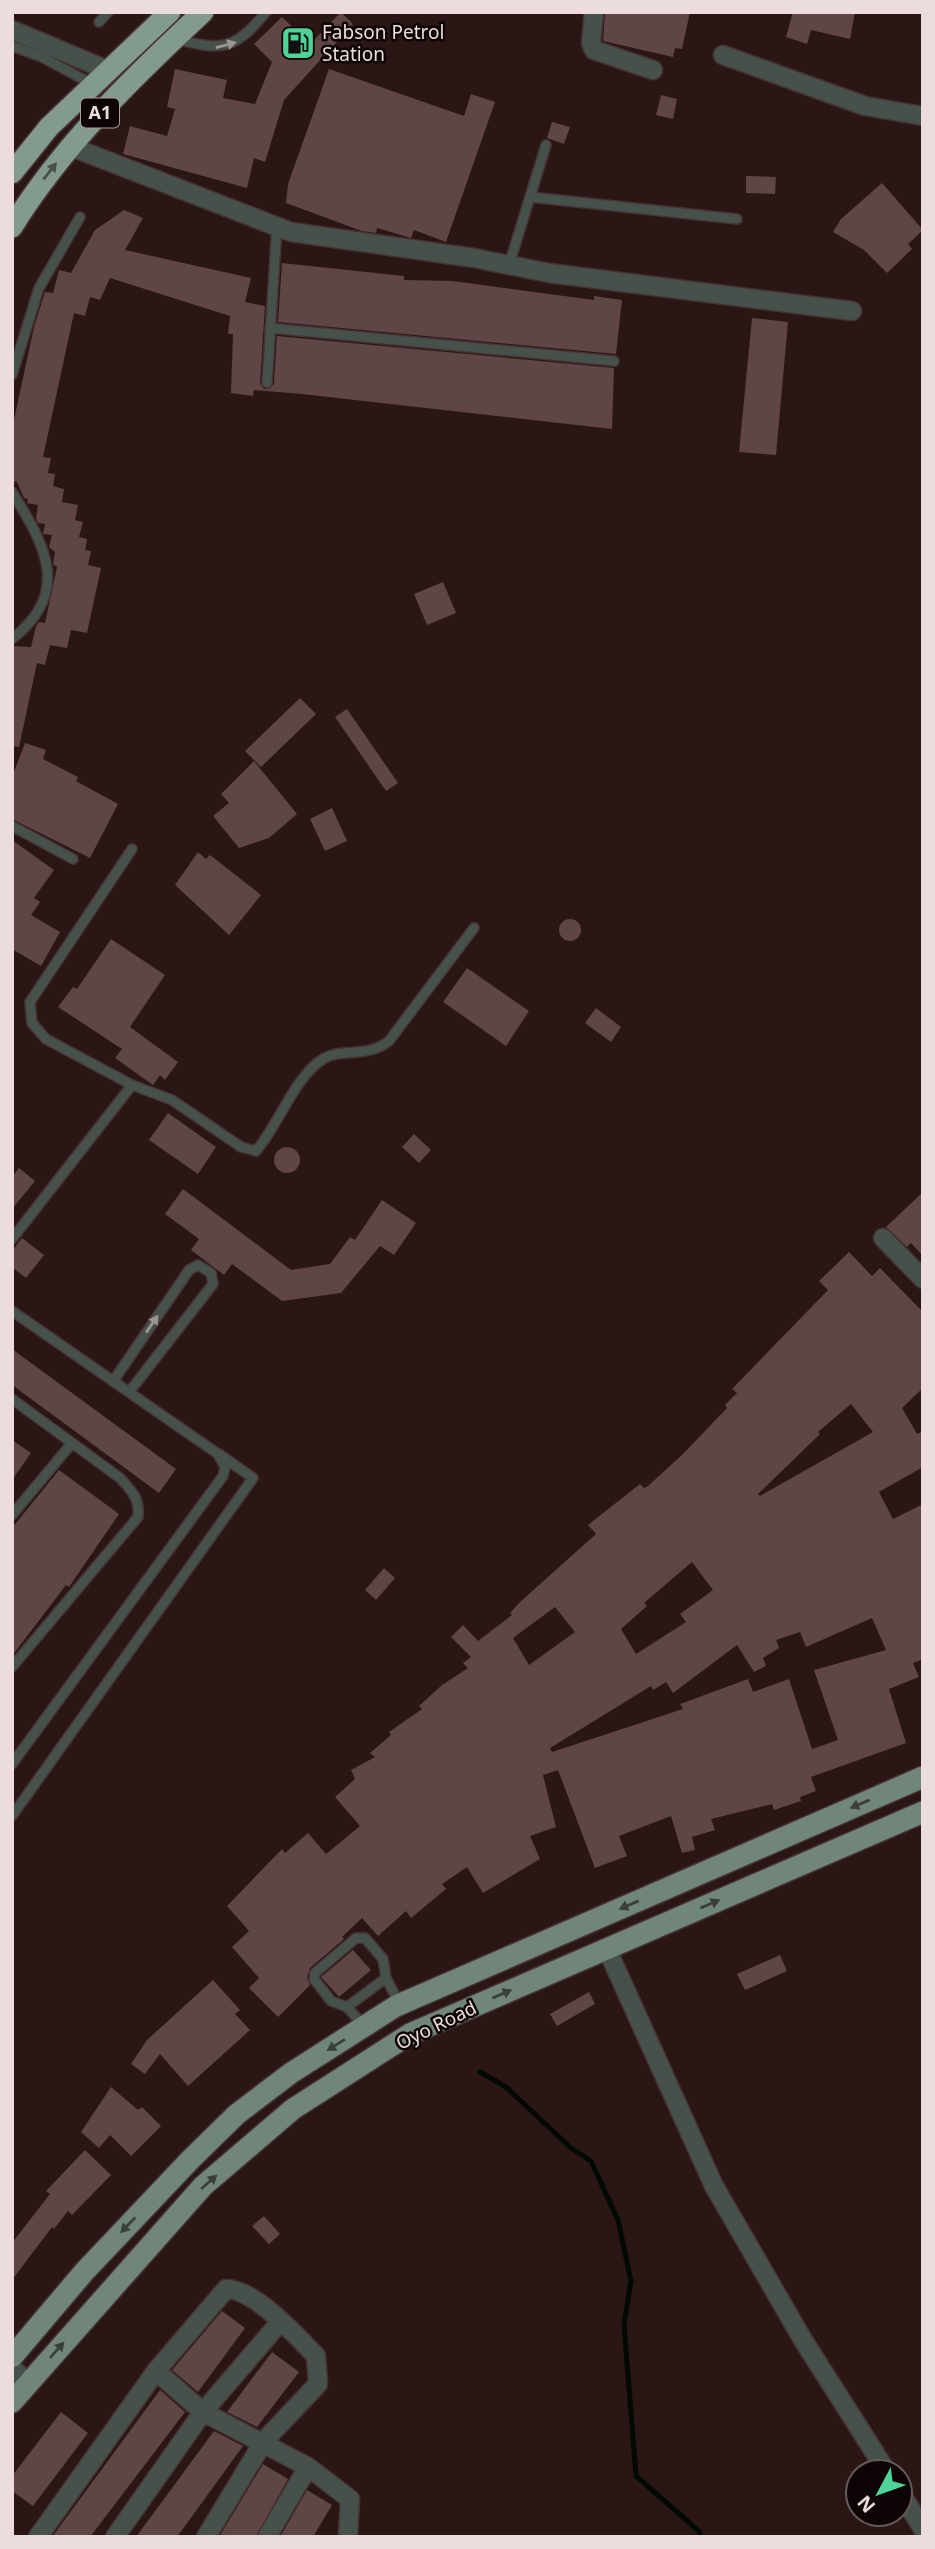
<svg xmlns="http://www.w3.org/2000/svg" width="935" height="2549" font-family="'Noto Sans',sans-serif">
<rect width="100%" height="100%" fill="#2b1616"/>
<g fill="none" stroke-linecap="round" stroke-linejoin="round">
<!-- stream -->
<path stroke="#000a03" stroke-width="5" d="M480,2072l26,15 65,61 20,13 27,59 13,61 -7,43 12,152 64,56 -1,5"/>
</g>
<!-- building -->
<g fill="#5f4545" fill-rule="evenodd">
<path d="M341,12l12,12 -69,76 -19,62 -11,-4 -7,30 -124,-34 7,-28 37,10 8,-27 -8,-2 8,-38 52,11 -4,18 32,6 17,-42 -18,-18 28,-27 28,27z"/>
<path d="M605,12h85l-8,37 -7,-1 -2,9 -70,-16z"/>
<path d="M793,12h62l-5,27 -39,-9 -4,14 -21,-7z"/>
<path d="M329,69l135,47 7,-22 24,8 -49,140 -32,-12 -3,8 -34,-10 -1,5 -14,-2 -76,-28 2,-19z"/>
<path d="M661,95l16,4 -4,20 -17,-4z"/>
<path d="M552,122l18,5 -6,17 -17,-6z"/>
<path d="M746,176l30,1 -1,17 -29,-1z"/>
<path d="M882,183l41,47 -15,14 4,5 -25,24 -23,-23 -31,-18 8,-13z"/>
<path d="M124,210l19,8 -18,32 126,28 -6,24 20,4 -5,77 4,6h5l5,-5 3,-48 337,32 -2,61 -310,-35 -48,-4 -1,6 -22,-3 2,-59h-5l2,-18 -120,-38 -10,22 -10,-3 -5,19 -11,-3 -31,144 8,1 -3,15 7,1 -2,12 11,3 -2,13 16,3 -3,15 8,2 -4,15 8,2 -2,11 6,1 -3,14 13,3 -14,65 -16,-3 -4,18 -17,-3 -5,20 -8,-2 -18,84 -7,-1v-100l19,1 5,-21 3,-4 6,1 12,-56 -4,-3 2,-12 -6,-5 3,-12 -9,-1 2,-10 -7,-1 -2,-5 2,-13 -11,-2 1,-4 -4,-1 -7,-16 -5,-1v-52l22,-102 11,-35 8,1 6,-23 12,3 24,-43z"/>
<path d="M282,263l122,13v4l49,1 141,19v-4l28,4 -6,54 -338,-32z"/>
<path d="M752,318l36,4 -12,133 -37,-3z"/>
<path d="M443,582l13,31 -29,12 -13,-31z"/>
<path d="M300,698l16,16 -55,53 -16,-16z"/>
<path d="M347,709l51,74 -12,8 -51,-74z"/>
<path d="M25,743l21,7 -3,9 35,18 -2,4 42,23 -28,54 -78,-39v-42z"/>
<path d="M254,761l43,53 -28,24 -30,10 -26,-32 16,-13 -8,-9z"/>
<path d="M332,808l15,33 -22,10 -15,-32z"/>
<path d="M12,840l42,30 -20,28 6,4 -9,13 29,17 -19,34 -29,-17z"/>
<path d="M198,852l8,7 4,-4 51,40 -32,40 -54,-50z"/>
<circle cx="570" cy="930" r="11"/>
<path d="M111,939l54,36 -35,52 48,35 -13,18 -5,-5 -7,10 -38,-27 7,-9 -64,-42 15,-20 4,2z"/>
<path d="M467,968l62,43 -23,35 -63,-44z"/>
<path d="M596,1008l25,19 -10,15 -26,-19z"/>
<path d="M168,1113l48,34 -18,27 -49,-34z"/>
<path d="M414,1134l17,16 -12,13 -17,-16z"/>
<circle cx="287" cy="1160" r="13"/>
<path d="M19,1168l16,13 -23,28v-32z"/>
<path d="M183,1189l108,81 39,-6 20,-27 5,3 27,-40 34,23 -22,32 -14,-9 -39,47 -59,8 -50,-37 -8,11 -33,-25 8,-11 -34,-25z"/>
<path d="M923,1192v64l-12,-13 -4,4 -21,-20z"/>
<path d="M22,1238l22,17 -18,23 -14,-11v-16z"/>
<path d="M849,1252l23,24 8,-8 43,44v76l-21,20 15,26 6,-3v36l-44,25 14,27 30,-15v155l-10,4 6,14 -30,12 17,54 -95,34 5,14 -16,6 1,4 -27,9 -2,-6 -61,15 4,11 -23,7 3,13 -13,3 -11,-37 -52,20 8,20 -32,12 -37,-98 -15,5 13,52 -26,9 10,23 -57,34 -16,-26 -25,17 4,5 -35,29 -5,-7 -28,25 -16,-18 -20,19 2,2 -34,29 -3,10 3,7 -32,32 -29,-29 10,-10 -27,-31 17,-16 -22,-25 55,-57 3,4 23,-20 18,21 34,-28 -25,-29 20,-18 -4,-9 24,-13 -5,-4 21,-18 -2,-3 33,-23 -3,-3 23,-21 26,-17 -5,-5 8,-6 -20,-20 12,-12 15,16 34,-26 -2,-2 10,-11 76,-68 -8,-9 52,-41 4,4 4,-2 35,-32 44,-46 -2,-3 12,-12 -5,-4 96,-99 -9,-9zM851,1404l22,28 -113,64 -2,-2 62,-60 -2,-2zM692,1562l21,28 -33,24 6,8 -50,32 -15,-25 26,-23 -3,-3zM555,1607l20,25 -46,33 -16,-27zM872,1618l14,32 -72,20 24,70 -26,9 -23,-70 -36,13 -5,-13 -68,25 3,5 -131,43 -2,-4 101,-62 2,4 13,-8 7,11 64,-48 17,27 12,-6 -3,-8 16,-10 -3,-8 24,-8 6,15z"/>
<path d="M12,1349l164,120 -17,24 -147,-108z"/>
<path d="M12,1440l19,13 -19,27z"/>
<path d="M59,1470l60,44 -50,73 -3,-2 -54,71v-128z"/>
<path d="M384,1568l11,10 -19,22 -11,-10z"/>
<path d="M353,1950l18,20 -32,27 -18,-20z"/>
<path d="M780,1955l7,16 -42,19 -8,-16z"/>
<path d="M213,1980l27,30 -5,4 15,16 -62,56 -28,-32 -15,20 -14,-10 16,-24z"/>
<path d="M589,1992l6,12 -38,22 -7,-12z"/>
<path d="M111,2087l27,23 4,-3 19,19 -30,30 -21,-21 -11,13 -18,-16z"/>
<path d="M85,2150l26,25 -39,40 -4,-4 -14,18 -2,-2 -40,53v-37l38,-49 -4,-3z"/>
<path d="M264,2216l16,18 -11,10 -17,-18z"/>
<path d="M222,2311l23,17 -47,64 -26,-22z"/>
<path d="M272,2352l27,20 -42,55 -30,-15z"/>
<path d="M160,2390l25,22 -95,125h-38z"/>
<path d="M61,2412l27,21 -55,73 -21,-15v-15z"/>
<path d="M214,2431l29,15 -66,91h-41z"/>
<path d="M263,2464l25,15 -32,58h-37z"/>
<path d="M307,2490l25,15 -19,32h-33z"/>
</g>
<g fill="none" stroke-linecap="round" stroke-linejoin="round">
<!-- lane casing -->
<g stroke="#463232" stroke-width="12">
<g id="lane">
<path d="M99,22l9,-10"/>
<path d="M176,39c46,12 59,11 90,-27"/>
<path d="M12,46l30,11 50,27"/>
<path d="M530,197l207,22"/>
<path d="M509,265l37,-120"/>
<path d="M270,328l344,33"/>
<path d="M12,375l27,-87 41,-71"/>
<path d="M267,383l10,-157"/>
<path d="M12,492c33,53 60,100 0,147"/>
<path d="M12,826l61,33"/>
<path d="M132,1085l40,15 69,47 15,4c22,-25 39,-75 67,-92 20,-12 43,0 66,-18l85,-113"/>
<path d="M12,1239l120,-154 -86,-46 -14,-16 -2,-21 102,-153"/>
<path d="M12,1311l206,143 7,13 -2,9 -211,288"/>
<path d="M114,1380l75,-110 9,-5 13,8 2,11 -83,107"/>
<path d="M12,1399l108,79c12,13 20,21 18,39l-126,150"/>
<path d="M12,1515l60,-72"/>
<path d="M12,1816l241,-338 -34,-24"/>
<path d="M347,2007l39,-29"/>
<path d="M364,2026l-17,-19 -16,-6 -17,-22 1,-6 41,-35h9l18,21 3,19 13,25"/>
</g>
</g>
<!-- street casing -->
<g stroke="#463232" stroke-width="21">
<g id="street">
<path d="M594,12l-3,31 3,7 59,20"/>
<path d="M12,30l95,40"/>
<path d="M723,55l142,51 58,10"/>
<path d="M69,146l222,86 183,26 75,15 303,38"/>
<path d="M883,1238l40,41"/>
<path d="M607,1949l107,237 89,154 84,132"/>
<path d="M12,2368l16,15"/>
<path d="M156,2371l47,41 105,55 42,32 -2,38"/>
<path d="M900,2492l23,37"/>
<path d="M38,2537l118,-166 70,-82c28,0 70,46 90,67l2,28 -54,57 -58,96"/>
<path d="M115,2537l88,-125 78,-91"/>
<path d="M267,2537l41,-70"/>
</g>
</g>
<!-- primary casing -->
<g stroke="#463232" stroke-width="24">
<g id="primary">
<path d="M12,2357l72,-85 106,-112 47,-46 54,-41 105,-67 527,-229"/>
<path d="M12,2402l191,-216 90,-77 117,-75 513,-222"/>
</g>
</g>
<!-- highway casing -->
<g stroke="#463232" stroke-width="24">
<g id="highway">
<path d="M12,173l37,-46 121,-115"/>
<path d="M12,227c51,-82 120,-149 191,-215"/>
</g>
</g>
<!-- lane -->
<use href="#lane" stroke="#47514c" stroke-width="9"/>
<!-- street -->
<use href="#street" stroke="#47514c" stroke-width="18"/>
<!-- primary -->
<use href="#primary" stroke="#71867b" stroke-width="21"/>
<!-- highway -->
<use href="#highway" stroke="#829b8d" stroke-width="21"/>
</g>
<!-- one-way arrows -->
<defs><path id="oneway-solid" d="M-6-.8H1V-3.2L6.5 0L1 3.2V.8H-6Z" transform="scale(1.75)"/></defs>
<g fill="#9a9694">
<use href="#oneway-solid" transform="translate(226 45) rotate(-15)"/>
<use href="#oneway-solid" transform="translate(152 1324) rotate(-56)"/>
</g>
<use fill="#485049" href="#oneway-solid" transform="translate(50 171) rotate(-52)"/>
<g fill="#3a3f3a">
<use href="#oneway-solid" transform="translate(860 1804) rotate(157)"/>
<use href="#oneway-solid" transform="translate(710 1904) rotate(-23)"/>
<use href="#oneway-solid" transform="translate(629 1905) rotate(157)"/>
<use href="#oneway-solid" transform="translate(502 1994) rotate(-23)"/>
<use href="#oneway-solid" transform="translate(336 2045) rotate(148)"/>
<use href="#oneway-solid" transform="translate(209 2182) rotate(-42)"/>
<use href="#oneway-solid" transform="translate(128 2225) rotate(134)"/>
<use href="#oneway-solid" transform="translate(57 2350) rotate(-49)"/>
</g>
<!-- icons -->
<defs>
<g id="fuel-square" transform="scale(1.75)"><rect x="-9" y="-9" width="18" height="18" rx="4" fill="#4fd399" stroke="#0d0505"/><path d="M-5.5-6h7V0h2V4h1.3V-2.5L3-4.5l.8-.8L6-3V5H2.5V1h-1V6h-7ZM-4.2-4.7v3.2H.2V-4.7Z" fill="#111"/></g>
</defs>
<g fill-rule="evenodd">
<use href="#fuel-square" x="298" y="43"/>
</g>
<g text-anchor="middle" stroke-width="5" stroke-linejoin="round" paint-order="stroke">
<!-- shield labels -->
<rect fill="#0d0505" stroke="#a99c9b" stroke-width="2" x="81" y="98.5" width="38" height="29" rx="5"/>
<g font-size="18" font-weight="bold" fill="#ecdcdb">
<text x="100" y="119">A1</text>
</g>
<!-- poi labels -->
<g font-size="19" fill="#ecdcdb" stroke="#0d0505" text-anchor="start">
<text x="322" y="39">Fabson Petrol<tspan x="322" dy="22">Station</tspan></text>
</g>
<!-- street labels -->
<g font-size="19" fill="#ecdcdb" stroke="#0d0505">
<text transform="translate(436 2025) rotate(-26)" y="7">Oyo Road</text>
</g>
</g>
<!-- border -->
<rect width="935" height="2549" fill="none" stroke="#ecdcdb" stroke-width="28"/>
<!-- north arrow -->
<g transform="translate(879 2493) rotate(229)"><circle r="33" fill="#0d0505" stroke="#665b5b" stroke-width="2"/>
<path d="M0-5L12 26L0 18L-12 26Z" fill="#4fd399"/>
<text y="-10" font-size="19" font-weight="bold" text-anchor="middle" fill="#ecdcdb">N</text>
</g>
</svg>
